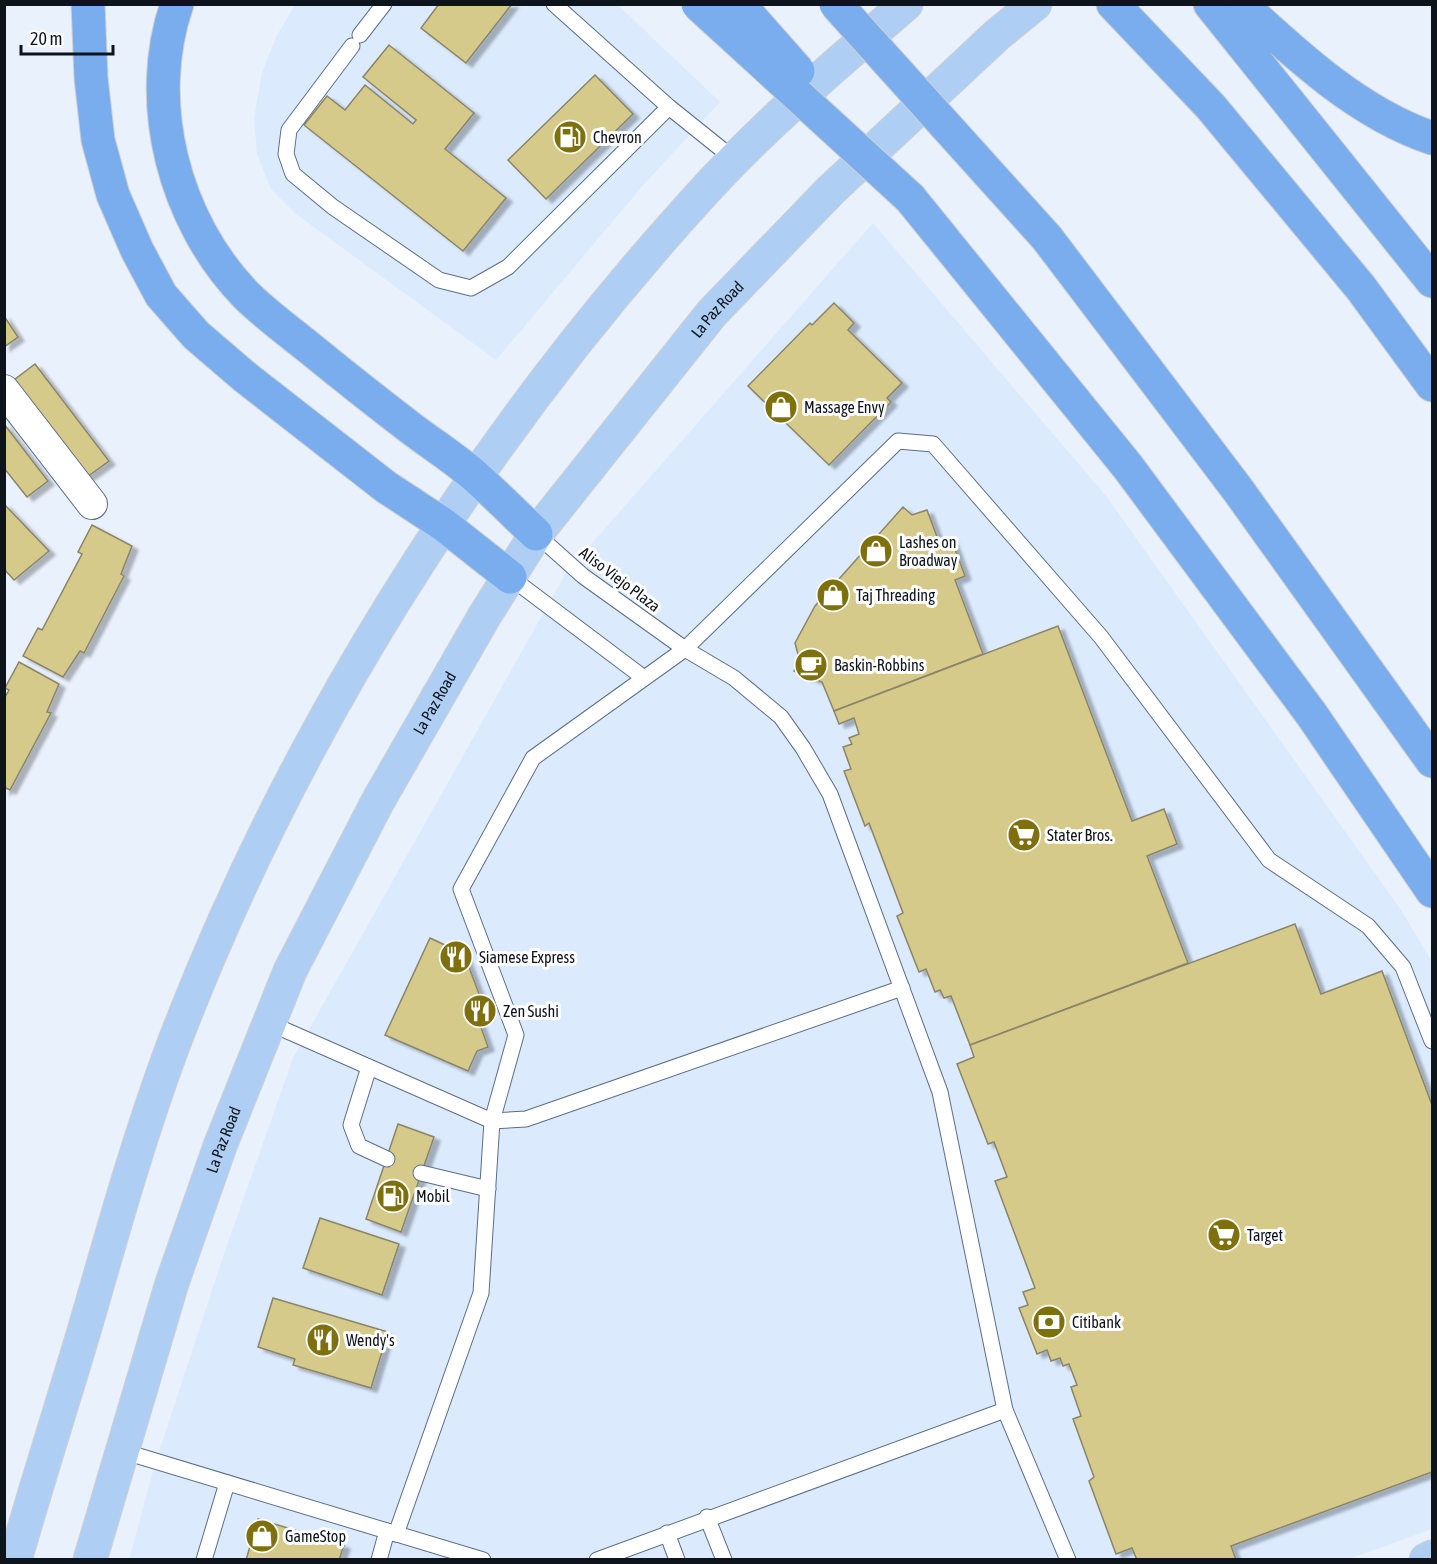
<svg xmlns="http://www.w3.org/2000/svg" width="1437" height="1564" font-family="'Asap Condensed',sans-serif">
<defs>
<filter id="shadow"><feDropShadow dx="6" dy="4" stdDeviation="1.5" flood-color="#0004"/></filter>
</defs>
<rect width="100%" height="100%" fill="#e9f1fc"/>
<!-- built -->
<g fill="#dbeafd">
<path d="M295,5h323l102,97 -75,81 -149,177 -200,-146 -25,-25 -14,-35 -3,-36 8,-45 15,-38z"/>
<path d="M873,223l233,273 295,414 31,52v567l-86,31h-1217l26,-96 70,-213 68,-193 273,-485z"/>
</g>
<!-- building -->
<g fill="#d5ca8a" stroke="#8a8568" stroke-width="1.5" filter="url(#shadow)">
<path d="M439,4h73l-46,59 -45,-35z"/>
<path d="M389,45l85,68 -29,36 61,49 -43,53 -159,-126 23,-29 18,14 20,-25 48,39 3,-4 -53,-43z"/>
<path d="M595,75l38,39 -87,85 -38,-39z"/>
<path d="M834,303l20,20 -6,7 54,53 -15,15 4,4 -62,63 -81,-79 62,-63 2,2z"/>
<path d="M4,316l14,21 -14,10z"/>
<path d="M35,364l74,97 -22,16 -73,-97z"/>
<path d="M4,424l44,57 -21,16 -23,-29z"/>
<path d="M4,504l45,47 -35,29 -10,-11z"/>
<path d="M903,507l9,8 15,-5 12,32 12,-4 14,38 -10,4 28,74 -149,57 -12,-29 -28,-11 5,-13 -4,-15 20,-37z"/>
<path d="M92,525l40,21 -11,28 3,2 -40,77 -4,-2 -17,26 -40,-21 15,-28 4,2 40,-76 -4,-2z"/>
<path d="M1058,626l74,195 32,-12 13,35 -30,12 41,107 -218,82 -19,-49 -7,2 -4,-8 -5,2 -9,-23 -7,3 -22,-56 6,-3 -34,-90 -4,3 -21,-55 7,-2 -8,-22 9,-3 -3,-6 10,-4 -5,-16 -15,6 -5,-13z"/>
<path d="M19,662l40,22 -12,28 4,1 -41,77 -4,-2 -2,3v-92l5,-9 -4,-2z"/>
<path d="M1295,924l26,70 61,-23 50,134v367l-201,74 5,14h-99l-5,-12 -16,6 -27,-73 5,-4 -21,-58 8,-3 -10,-29 6,-2 -8,-21 -6,2 -3,-8 -9,3 -4,-11 -10,4 -18,-46 9,-3 -5,-13 12,-4 -40,-107 12,-4 -13,-35 -6,2 -31,-80 17,-7 -4,-12z"/>
<path d="M430,938l34,16 23,61 -9,4 10,28 -11,4 -9,20 -83,-36z"/>
<path d="M398,1124l36,13 -33,95 -35,-13z"/>
<path d="M320,1218l79,26 -17,51 -79,-27z"/>
<path d="M273,1298l115,34 -17,56 -78,-23 2,-6 -37,-12z"/>
<path d="M258,1519l86,26 -5,15h-93z"/>
</g>
<g fill="none" stroke-linecap="round" stroke-linejoin="round">
<!-- lane casing -->
<g stroke="#5c6e85" stroke-width="17">
<g id="lane">
<path d="M554,4l115,103 66,53"/>
<path d="M360,35l24,-31"/>
<path d="M352,46l-63,84 -3,24 7,20 40,33 106,73 32,8 37,-21 161,-160"/>
<path d="M536,534l47,42 102,73 49,29 47,39 22,31 27,46 110,298 65,318 63,150"/>
<path d="M510,577l134,101"/>
<path d="M269,1023l223,98 34,-2 376,-131"/>
<path d="M369,1067l-18,58 8,21 28,13"/>
<path d="M421,1173l67,16"/>
<path d="M122,1451l361,109"/>
<path d="M707,1517l17,43"/>
<path d="M667,1533l10,27"/>
<path d="M396,1534l85,-241 11,-172 24,-86 -55,-146 72,-131 152,-109 213,-208 35,3 168,193 168,223 99,66 35,41 29,74"/>
<path d="M204,1560l23,-77"/>
<path d="M379,1560l8,-29"/>
<path d="M597,1560l408,-150"/>
</g>
</g>
<!-- street casing -->
<g stroke="#5c6e85" stroke-width="32">
<path id="street" d="M4,390l88,114"/>
</g>
<!-- primary casing -->
<g stroke="#cfd0d2" stroke-width="35">
<g id="primary">
<path d="M15,1560c22,-77 46,-152 69,-229 27,-93 53,-188 87,-280 117,-310 304,-608 527,-853 63,-70 136,-132 208,-194"/>
<path id="s1" d="M90,1560l82,-277 48,-137 70,-175 88,-170 107,-186 51,-81 176,-221 119,-123 166,-155 38,-31"/>
<path d="M1426,1560l6,-3"/>
</g>
</g>
<!-- highway casing -->
<g stroke="#cfd0d2" stroke-width="35">
<g id="highway">
<path d="M88,4l3,74 7,62 15,55 24,55 24,45 35,40 49,42 141,110 58,38 66,52"/>
<path d="M177,4c-34,98 -3,217 69,291 20,20 44,37 66,55 33,27 66,53 100,79 21,16 45,31 65,49 20,18 40,38 59,56"/>
<path d="M1113,4l98,103 150,181 71,97"/>
<path d="M1210,4l222,277"/>
<path d="M1241,4c56,52 119,110 191,134"/>
<path d="M910,198l218,269 184,248 120,176"/>
<path d="M1047,238l191,252 194,271"/>
</g>
</g>
<!-- lane -->
<use href="#lane" stroke="#fff" stroke-width="15"/>
<!-- street -->
<use href="#street" stroke="#fff" stroke-width="30"/>
<!-- primary -->
<use href="#primary" stroke="#afcef4" stroke-width="33"/>
<!-- highway -->
<use href="#highway" stroke="#7aaded" stroke-width="33"/>
<!-- highway-bridge casing -->
<g stroke="#cfd0d2" stroke-width="35" stroke-linecap="butt">
<g id="highway-bridge">
<path d="M698,4l212,194"/>
<path d="M739,4l59,67"/>
<path d="M836,4l211,234"/>
</g>
</g>
<!-- highway-bridge -->
<use href="#highway-bridge" stroke="#7aaded" stroke-width="33"/>
</g>
<!-- icons -->
<defs>
<g id="fuel-disc" transform="scale(1.725)"><circle r="9.5" fill="#7f700e" stroke="#fefefe"/><path d="M-5.5-6h7V0h2V4h1.3V-2.5L3-4.5l.8-.8L6-3V5H2.5V1h-1V6h-7ZM-4.2-4.7v3.2H.2V-4.7Z" fill="#fff"/></g>
<g id="shop-disc" transform="scale(1.725)"><circle r="9.5" fill="#7f700e" stroke="#fefefe"/><path d="M-5-2.5h2.3a2.7 3.5 0 0 1 5.4 0H5L5.5 6h-11ZM-1.5-2.5h3a1.5 2.3 0 0 0-3 0Z" fill="#fff"/></g>
<g id="cafe-disc" transform="scale(1.725)"><circle r="9.5" fill="#7f700e" stroke="#fefefe"/><path d="M-5.5-4.5H6V0H3Q3 3.5 0 3.5H-2.5Q-5.5 3.5-5.5 0ZM3-3.2v2h1.7v-2ZM-6 4.5H4V6H-6Z" fill="#fff"/></g>
<g id="supermarket-disc" transform="scale(1.725)"><circle r="9.5" fill="#7f700e" stroke="#fefefe"/><path d="M-6-5.5h2.5l.6 2H6L4.5 2H-2.5L-4.4-4H-6ZM-1.5 3.2a1.3 1.3 0 1 0 .1 0ZM3 3.2a1.3 1.3 0 1 0 .1 0Z" fill="#fff"/></g>
<g id="restaurant-disc" transform="scale(1.725)"><circle r="9.5" fill="#7f700e" stroke="#fefefe"/><path d="M-5-6h1v4h1v-4h1v4h1v-4h1v5L-1.5 .5V6h-2V.5L-5-1ZM5-6V6H3V1.5H1.5Q1.5-4 5-6Z" fill="#fff"/></g>
<g id="bank-disc" transform="scale(1.725)"><circle r="9.5" fill="#7f700e" stroke="#fefefe"/><path d="M-6-4H6V4H-6ZM0-2.3a2.3 2.3 0 1 0 0 4.6a2.3 2.3 0 1 0 0-4.6Z" fill="#fff"/></g>
</defs>
<g fill-rule="evenodd">
<use href="#fuel-disc" x="570" y="137"/>
<use href="#shop-disc" x="781" y="407"/>
<use href="#shop-disc" x="876" y="551"/>
<use href="#shop-disc" x="833" y="595"/>
<use href="#cafe-disc" x="811" y="665"/>
<use href="#supermarket-disc" x="1024" y="835"/>
<use href="#restaurant-disc" x="456" y="957"/>
<use href="#restaurant-disc" x="480" y="1011"/>
<use href="#fuel-disc" x="393" y="1196"/>
<use href="#supermarket-disc" x="1224" y="1235"/>
<use href="#bank-disc" x="1049" y="1322"/>
<use href="#restaurant-disc" x="323" y="1340"/>
<use href="#shop-disc" x="262" y="1536"/>
</g>
<g text-anchor="middle" stroke-width="6" stroke-linejoin="round" paint-order="stroke">
<!-- poi labels -->
<g font-size="16" fill="#0d141c" stroke="#fefefe" text-anchor="start">
<text x="593" y="143">Chevron</text>
<text x="804" y="413">Massage Envy</text>
<text x="899" y="548">Lashes on<tspan x="899" dy="18">Broadway</tspan></text>
<text x="856" y="601">Taj Threading</text>
<text x="834" y="671">Baskin-Robbins</text>
<text x="1047" y="841">Stater Bros.</text>
<text x="479" y="963">Siamese Express</text>
<text x="503" y="1017">Zen Sushi</text>
<text x="416" y="1202">Mobil</text>
<text x="1247" y="1241">Target</text>
<text x="1072" y="1328">Citibank</text>
<text x="346" y="1346">Wendy's</text>
<text x="285" y="1542">GameStop</text>
</g>
<!-- street labels -->
<g font-size="16" fill="#0d141c" stroke="#fefefe">
<text dy="6" stroke="none"><textPath href="#s1" startOffset="1413">La Paz Road</textPath></text>
<text transform="translate(620 579) rotate(37)" y="6">Aliso Viejo Plaza</text>
<text dy="6" stroke="none"><textPath href="#s1" startOffset="927">La Paz Road</textPath></text>
<text dy="6" stroke="none"><textPath href="#s1" startOffset="441">La Paz Road</textPath></text>
</g>
</g>
<!-- border -->
<rect width="1437" height="1564" fill="none" stroke="#0d141c" stroke-width="12"/>
<!-- scale -->
<path d="M21 45v9h92v-9" fill="none" stroke="#0d141c" stroke-width="3"/>
<text x="30" y="45" font-size="18" fill="#0d141c" stroke="#fefefe" stroke-width="4.5" paint-order="stroke">20 m</text>
</svg>
